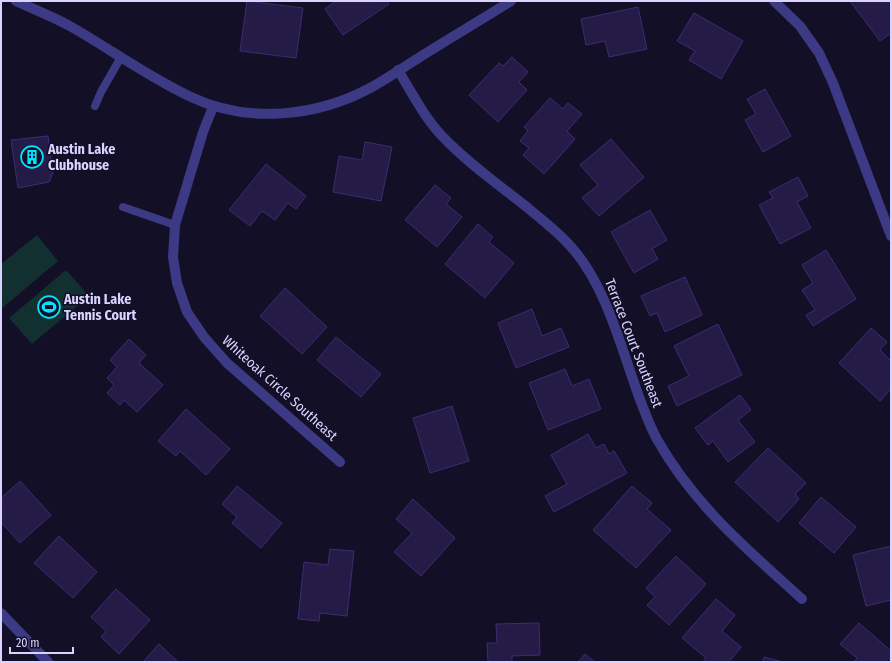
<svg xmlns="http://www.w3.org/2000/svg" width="892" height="663" font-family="'Fira Sans Condensed',sans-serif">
<rect width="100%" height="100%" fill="#130f26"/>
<!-- green -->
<g fill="#12302f">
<path d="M37,235l21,26 -57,48v-45z"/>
<path d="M66,270l23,26 -57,48 -23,-26z"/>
</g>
<!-- building -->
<g fill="#241b47" stroke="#3b2d73">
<path d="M247,1l56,7 -7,50 -56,-7z"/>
<path d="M336,1h51l2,3 -46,31 -18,-26z"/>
<path d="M850,1h41v32l-11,8z"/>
<path d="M638,7l9,42 -38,8 -4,-16 -19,4 -5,-26z"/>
<path d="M694,13l49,28 -22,38 -32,-19 6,-9 -18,-10z"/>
<path d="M512,57l16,15 -9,10 8,8 -29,32 -29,-27 30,-32 4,3z"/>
<path d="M765,89l26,47 -28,16 -18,-32 11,-6 -9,-15z"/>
<path d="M550,98l13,11 5,-6 14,11 -15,17 8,8 -31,35 -21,-19 6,-7 -9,-7 8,-10 -4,-4z"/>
<path d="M48,136l5,37 -4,9 -31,6 -7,-48z"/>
<path d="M611,139l33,38 -45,39 -17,-18 16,-13 -18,-20z"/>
<path d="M365,142l27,5 -11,54 -48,-9 6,-36 23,4z"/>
<path d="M266,164l40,32 -10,13 -8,-6 -13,17 -13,-9 -12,15 -21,-16z"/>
<path d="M798,177l10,19 -11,6 14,26 -31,16 -21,-39 14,-7 -4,-6z"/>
<path d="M435,185l16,13 -5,6 16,13 -25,30 -32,-27z"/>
<path d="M650,210l17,30 -15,9 6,10 -24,14 -23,-41z"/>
<path d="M478,224l15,13 -4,5 25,21 -29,35 -40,-34z"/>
<path d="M826,250l30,49 -43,27 -7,-11 9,-5 -13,-20 11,-7 -11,-18z"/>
<path d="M685,277l17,38 -37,17 -8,-19 -7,3 -9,-20z"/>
<path d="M285,288l42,39 -25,27 -42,-38z"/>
<path d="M532,309l10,27 19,-8 8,19 -53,21 -18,-45z"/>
<path d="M718,324l24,51 -65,31 -9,-20 21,-10 -15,-30z"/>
<path d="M871,328l16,14 -7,8 11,11v28l-11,12 -41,-38z"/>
<path d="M336,337l45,37 -20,23 -44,-37z"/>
<path d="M129,339l17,16 -7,8 24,22 -26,27 -13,-12 -4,5 -13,-12 7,-8 -7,-7 10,-11 -7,-7z"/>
<path d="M565,369l7,17 17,-7 12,30 -53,21 -19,-47z"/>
<path d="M740,395l11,15 -13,10 17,22 -27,20 -15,-21 -5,4 -13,-17z"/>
<path d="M452,406l17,55 -39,12 -17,-55z"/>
<path d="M186,409l44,40 -24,26 -26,-24 -4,5 -18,-15z"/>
<path d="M588,434l8,14 8,-4 5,10 5,-3 13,22 -73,39 -9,-16 22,-12 -16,-29z"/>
<path d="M768,448l38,35 -11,11 4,5 -21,23 -43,-40z"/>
<path d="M20,481l31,34 -31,28 -19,-21v-24z"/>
<path d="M237,486l45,37 -21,25 -29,-25 5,-6 -15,-13z"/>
<path d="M632,486l20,17 -5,6 24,21 -35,38 -43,-38z"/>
<path d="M821,497l35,30 -22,26 -35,-30z"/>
<path d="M413,499l42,39 -34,38 -27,-24 18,-19 -16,-14z"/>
<path d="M59,536l38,36 -24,26 -39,-35z"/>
<path d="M891,546v54l-25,6 -13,-51z"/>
<path d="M330,549l24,2 -7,65 -27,-3 -1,8 -21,-2 6,-57 24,3z"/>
<path d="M676,556l30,28 -37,41 -22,-20 8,-8 -9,-9z"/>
<path d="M116,589l34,31 -31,34 -18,-17 5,-6 -15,-14z"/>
<path d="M716,599l19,16 -13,16 19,16 -12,15h-26l3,-4 -24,-20z"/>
<path d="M539,623l1,32 -28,1v6h-24l-1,-19h10l-1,-19z"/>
<path d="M859,623l32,28v11h-37l3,-4 -17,-14z"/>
<path d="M159,644l19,18h-35z"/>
<path d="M585,654l10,8h-17z"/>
<path d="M764,657l19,5h-20z"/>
</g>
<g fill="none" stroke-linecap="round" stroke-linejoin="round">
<!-- service -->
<g stroke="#3d3a85" stroke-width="8">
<path d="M95,106l6,-14 20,-35"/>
<path d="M123,207l52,18"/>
</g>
<!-- minor -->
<g stroke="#3d3a85" stroke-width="10">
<path d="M16,1c17,8 35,15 52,24 41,23 80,52 123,72 57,27 126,20 181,-10 16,-9 32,-20 48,-30 30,-19 61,-37 91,-56"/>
<path d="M774,1l26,25 19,27 14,30 58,153"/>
<path d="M398,70c14,23 27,49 46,68 25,26 55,47 84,70 15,13 32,25 45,41 33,38 48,98 65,145 6,16 12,33 20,47 37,65 90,109 144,158"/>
<path d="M213,107l-10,25 -28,93 -2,32 4,26 10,29 17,25 23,26 113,99"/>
<path d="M1,613l47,49"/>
</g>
</g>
<!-- icons -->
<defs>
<g id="building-ring" transform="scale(1.15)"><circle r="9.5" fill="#130f26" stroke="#00e5ff" stroke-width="1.5"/><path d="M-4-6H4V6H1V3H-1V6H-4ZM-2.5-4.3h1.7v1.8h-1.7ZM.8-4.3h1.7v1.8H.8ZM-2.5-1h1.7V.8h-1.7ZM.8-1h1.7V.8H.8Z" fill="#00e5ff"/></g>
<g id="stadium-ring" transform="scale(1.15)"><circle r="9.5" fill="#130f26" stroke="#00e5ff" stroke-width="1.5"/><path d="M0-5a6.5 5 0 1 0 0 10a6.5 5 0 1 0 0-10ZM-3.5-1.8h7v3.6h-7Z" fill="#00e5ff"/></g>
</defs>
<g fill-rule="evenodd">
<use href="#building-ring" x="32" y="157"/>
<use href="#stadium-ring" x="49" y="307"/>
</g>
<g text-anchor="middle" stroke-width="3" stroke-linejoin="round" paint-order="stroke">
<!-- poi labels -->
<g font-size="14" font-weight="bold" fill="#d9d4ff" stroke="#130f26" text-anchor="start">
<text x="48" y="154">Austin Lake<tspan x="48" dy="16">Clubhouse</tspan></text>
<text x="64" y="304">Austin Lake<tspan x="64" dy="16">Tennis Court</tspan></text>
</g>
<!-- street labels -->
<g font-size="14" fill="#d9d4ff" stroke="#130f26">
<text transform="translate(634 343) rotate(69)" y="5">Terrace Court Southeast</text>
<text transform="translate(280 388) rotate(42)" y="5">Whiteoak Circle Southeast</text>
</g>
</g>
<!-- border -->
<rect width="892" height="663" fill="none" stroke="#d9d4ff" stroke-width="4"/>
<!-- scale -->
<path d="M10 647v6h63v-6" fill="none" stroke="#d9d4ff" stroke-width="2"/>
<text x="16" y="647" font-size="12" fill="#d9d4ff" stroke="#130f26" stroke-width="3" paint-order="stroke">20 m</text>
</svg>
